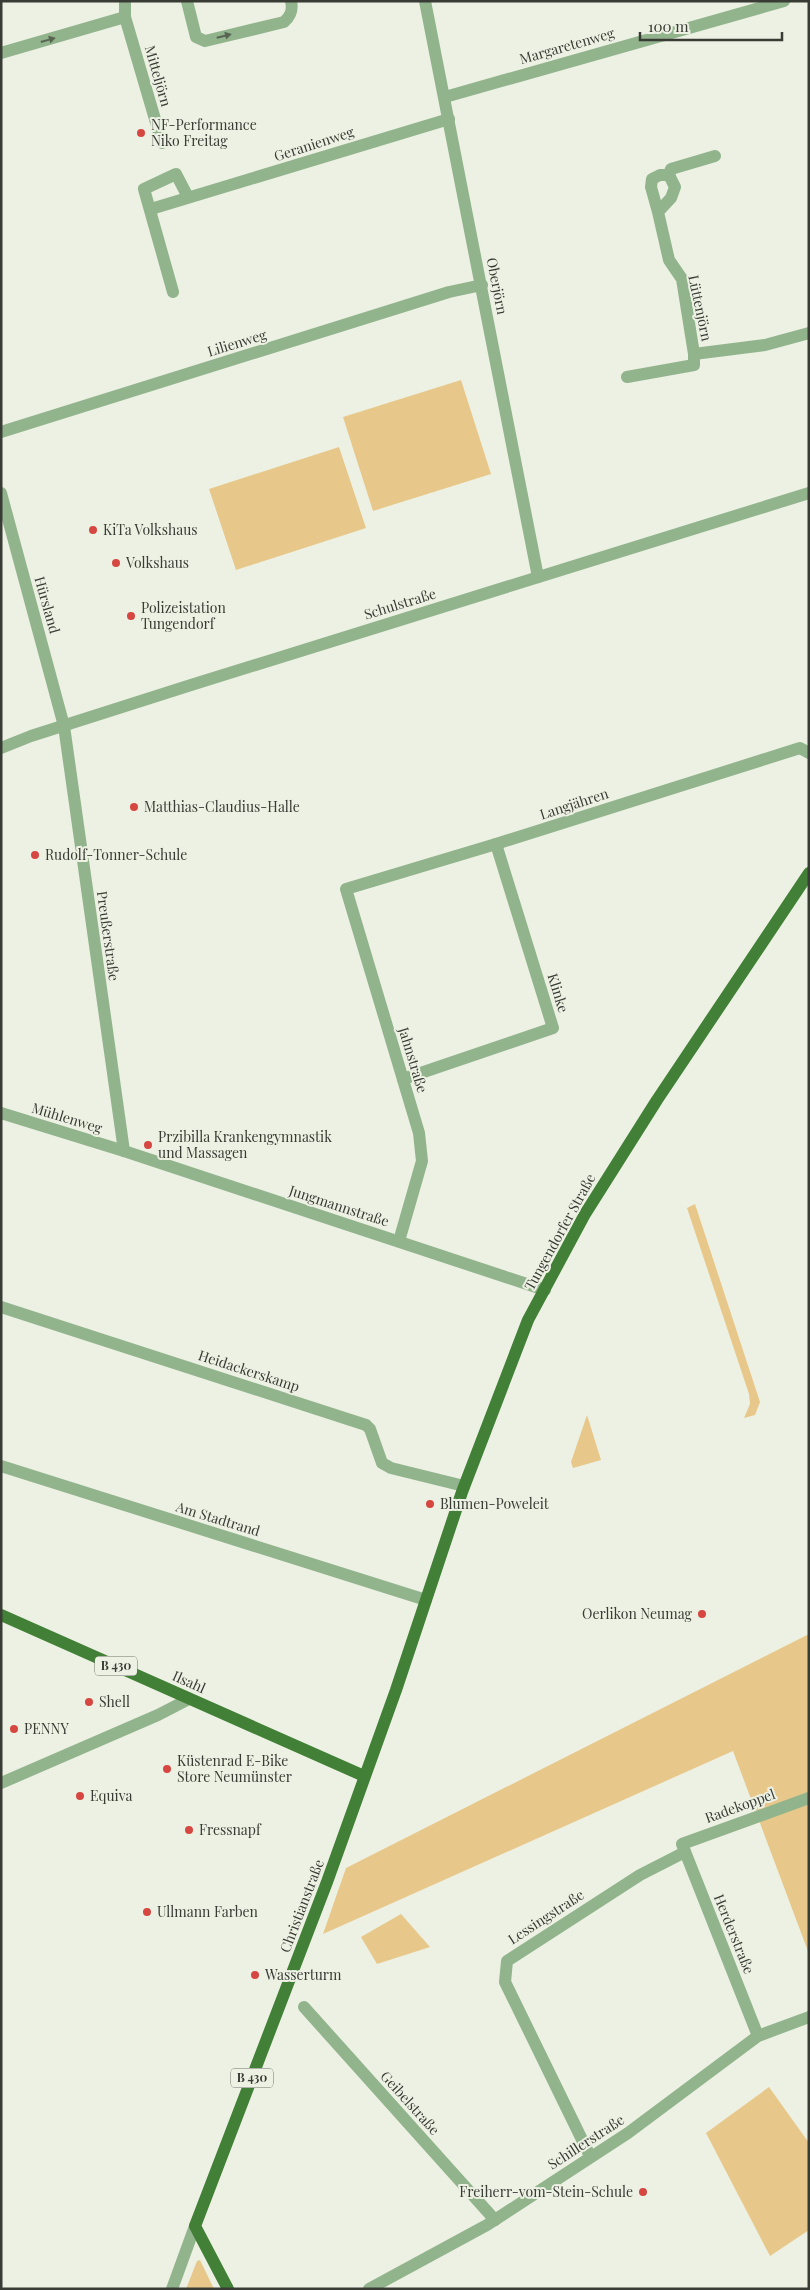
<svg xmlns="http://www.w3.org/2000/svg" width="810" height="2290" font-family="'Playfair Display',serif">
<rect width="100%" height="100%" fill="#ecf1e3"/>
<!-- green -->
<g fill="#e8c88a">
<path d="M461,380l30,94 -118,37 -30,-94z"/>
<path d="M339,447l27,81 -130,42 -27,-81z"/>
<path d="M695,1204l65,198 -5,13 -11,3 6,-14 -1,-10 -62,-186z"/>
<path d="M587,1415l14,45 -28,8 -2,-6z"/>
<path d="M809,1634v320l-76,-203 -410,183 23,-66z"/>
<path d="M401,1914l29,33 -53,17 -16,-27z"/>
<path d="M769,2087l40,56v87l-39,26 -64,-123z"/>
<path d="M200,2260l14,29h-28l11,-28z"/>
</g>
<g fill="none" stroke-linecap="round" stroke-linejoin="round">
<!-- minor -->
<g stroke="#92b48c" stroke-width="12">
<path d="M125,1v16l37,126"/>
<path d="M187,1l9,36 9,4 79,-19c7,-6 9,-12 7,-21"/>
<path d="M425,1l113,576"/>
<path d="M1,53l124,-36"/>
<path d="M445,97l339,-96"/>
<path d="M669,175l2,-6 44,-13"/>
<path d="M151,209l298,-90"/>
<path d="M173,292l-29,-103 32,-15 12,23"/>
<path d="M694,354l71,-9 44,-12"/>
<path d="M627,377l67,-12v-11l-12,-75 -13,-19 -11,-48 13,-14 4,-11 -6,-12h-9l-8,4 -1,8 7,25"/>
<path d="M1,432l448,-140 33,-7"/>
<path d="M1,493l63,233 60,425"/>
<path d="M1,748l30,-12 160,-51 618,-192"/>
<path d="M403,1079l150,-51 -57,-184"/>
<path d="M1,1113l123,38 421,139"/>
<path d="M399,1241l23,-80 -3,-28 -73,-244 150,-45 304,-96 9,5"/>
<path d="M1,1307l365,118 4,4 12,34 9,5 73,18"/>
<path d="M1,1466l425,134"/>
<path d="M1,1783l157,-68 31,-16"/>
<path d="M304,2007l191,213"/>
<path d="M758,2036l-76,-192 127,-46"/>
<path d="M590,2156l-85,-174 2,-21 133,-86 45,-23"/>
<path d="M172,2289l23,-63"/>
<path d="M369,2289l118,-64 141,-92 130,-97 51,-19"/>
</g>
<!-- major -->
<g stroke="#418036" stroke-width="12">
<path d="M1,1615l363,161"/>
<path d="M228,2289l-33,-63 132,-344 69,-192 66,-198 66,-172 57,-106 72,-114 152,-227"/>
</g>
</g>
<!-- one-way arrows -->
<defs><path id="oneway-solid" d="M-6-.8H1V-3.2L6.5 0L1 3.2V.8H-6Z" transform="scale(1.25)"/></defs>
<g fill="#586553">
<use href="#oneway-solid" transform="translate(224 36) rotate(-14)"/>
<use href="#oneway-solid" transform="translate(48 40) rotate(-16)"/>
</g>
<!-- markers -->
<g fill="#d54740" stroke="#ecf1e3" stroke-width="2">
<circle cx="141" cy="133" r="5"/>
<circle cx="93" cy="530" r="5"/>
<circle cx="116" cy="563" r="5"/>
<circle cx="131" cy="616" r="5"/>
<circle cx="134" cy="807" r="5"/>
<circle cx="35" cy="855" r="5"/>
<circle cx="148" cy="1145" r="5"/>
<circle cx="430" cy="1504" r="5"/>
<circle cx="702" cy="1614" r="5"/>
<circle cx="89" cy="1702" r="5"/>
<circle cx="14" cy="1729" r="5"/>
<circle cx="167" cy="1769" r="5"/>
<circle cx="80" cy="1796" r="5"/>
<circle cx="189" cy="1830" r="5"/>
<circle cx="147" cy="1912" r="5"/>
<circle cx="255" cy="1975" r="5"/>
<circle cx="643" cy="2192" r="5"/>
</g>
<g text-anchor="middle" stroke-width="4" stroke-linejoin="round" paint-order="stroke">
<!-- shield labels -->
<g fill="#ecf1e3" stroke="#6f7269" stroke-width="1">
<rect x="95" y="1656.5" width="42" height="19" rx="4"/>
<rect x="231" y="2068.5" width="42" height="19" rx="4"/>
</g>
<g font-size="12" font-weight="bold" fill="#393b35">
<text x="116" y="1670">B 430</text>
<text x="252" y="2082">B 430</text>
</g>
<!-- street labels -->
<g font-size="14" fill="#393b35" stroke="#ecf1e3">
<text transform="translate(567 46) rotate(-16)" y="5">Margaretenweg</text>
<text transform="translate(158 76) rotate(74)" y="5">Mitteljörn</text>
<text transform="translate(314 144) rotate(-18)" y="5">Geranienweg</text>
<text transform="translate(497 286) rotate(79)" y="5">Oberjörn</text>
<text transform="translate(700 308) rotate(78)" y="5">Lüttenjörn</text>
<text transform="translate(237 343) rotate(-17)" y="5">Lilienweg</text>
<text transform="translate(400 604) rotate(-17)" y="5">Schulstraße</text>
<text transform="translate(47 605) rotate(74)" y="5">Hürsland</text>
<text transform="translate(574 804) rotate(-18)" y="5">Langjähren</text>
<text transform="translate(108 936) rotate(82)" y="5">Preußerstraße</text>
<text transform="translate(558 993) rotate(73)" y="5">Klinke</text>
<text transform="translate(413 1060) rotate(73)" y="5">Jahnstraße</text>
<text transform="translate(67 1118) rotate(17)" y="5">Mühlenweg</text>
<text transform="translate(339 1206) rotate(18)" y="5">Jungmannstraße</text>
<text transform="translate(560 1232) rotate(-61)" y="5">Tungendorfer Straße</text>
<text transform="translate(249 1371) rotate(18)" y="5">Heidackerskamp</text>
<text transform="translate(218 1519) rotate(17)" y="5">Am Stadtrand</text>
<text transform="translate(189 1682) rotate(24)" y="5">Ilsahl</text>
<text transform="translate(740 1806) rotate(-20)" y="5">Radekoppel</text>
<text transform="translate(302 1906) rotate(-69)" y="5">Christianstraße</text>
<text transform="translate(546 1917) rotate(-33)" y="5">Lessingstraße</text>
<text transform="translate(734 1934) rotate(68)" y="5">Herderstraße</text>
<text transform="translate(410 2103) rotate(48)" y="5">Geibelstraße</text>
<text transform="translate(586 2142) rotate(-33)" y="5">Schillerstraße</text>
</g>
<!-- poi labels -->
<g font-size="14" fill="#393b35" stroke="#ecf1e3" text-anchor="start">
<text x="151" y="130">NF-Performance<tspan x="151" dy="16">Niko Freitag</tspan></text>
<text x="103" y="535">KiTa Volkshaus</text>
<text x="126" y="568">Volkshaus</text>
<text x="141" y="613">Polizeistation<tspan x="141" dy="16">Tungendorf</tspan></text>
<text x="144" y="812">Matthias-Claudius-Halle</text>
<text x="45" y="860">Rudolf-Tonner-Schule</text>
<text x="158" y="1142">Przibilla Krankengymnastik<tspan x="158" dy="16">und Massagen</tspan></text>
<text x="440" y="1509">Blumen-Poweleit</text>
<text x="692" y="1619" text-anchor="end">Oerlikon Neumag</text>
<text x="99" y="1707">Shell</text>
<text x="24" y="1734">PENNY</text>
<text x="177" y="1766">Küstenrad E-Bike<tspan x="177" dy="16">Store Neumünster</tspan></text>
<text x="90" y="1801">Equiva</text>
<text x="199" y="1835">Fressnapf</text>
<text x="157" y="1917">Ullmann Farben</text>
<text x="265" y="1980">Wasserturm</text>
<text x="633" y="2197" text-anchor="end">Freiherr-vom-Stein-Schule</text>
</g>
</g>
<!-- border -->
<rect width="810" height="2290" fill="none" stroke="#393b35" stroke-width="5"/>
<!-- scale -->
<path d="M640 32v8h142v-8" fill="none" stroke="#393b35" stroke-width="2.5"/>
<text x="648" y="32" font-size="15" fill="#393b35" stroke="#ecf1e3" stroke-width="4" paint-order="stroke">100 m</text>
</svg>
